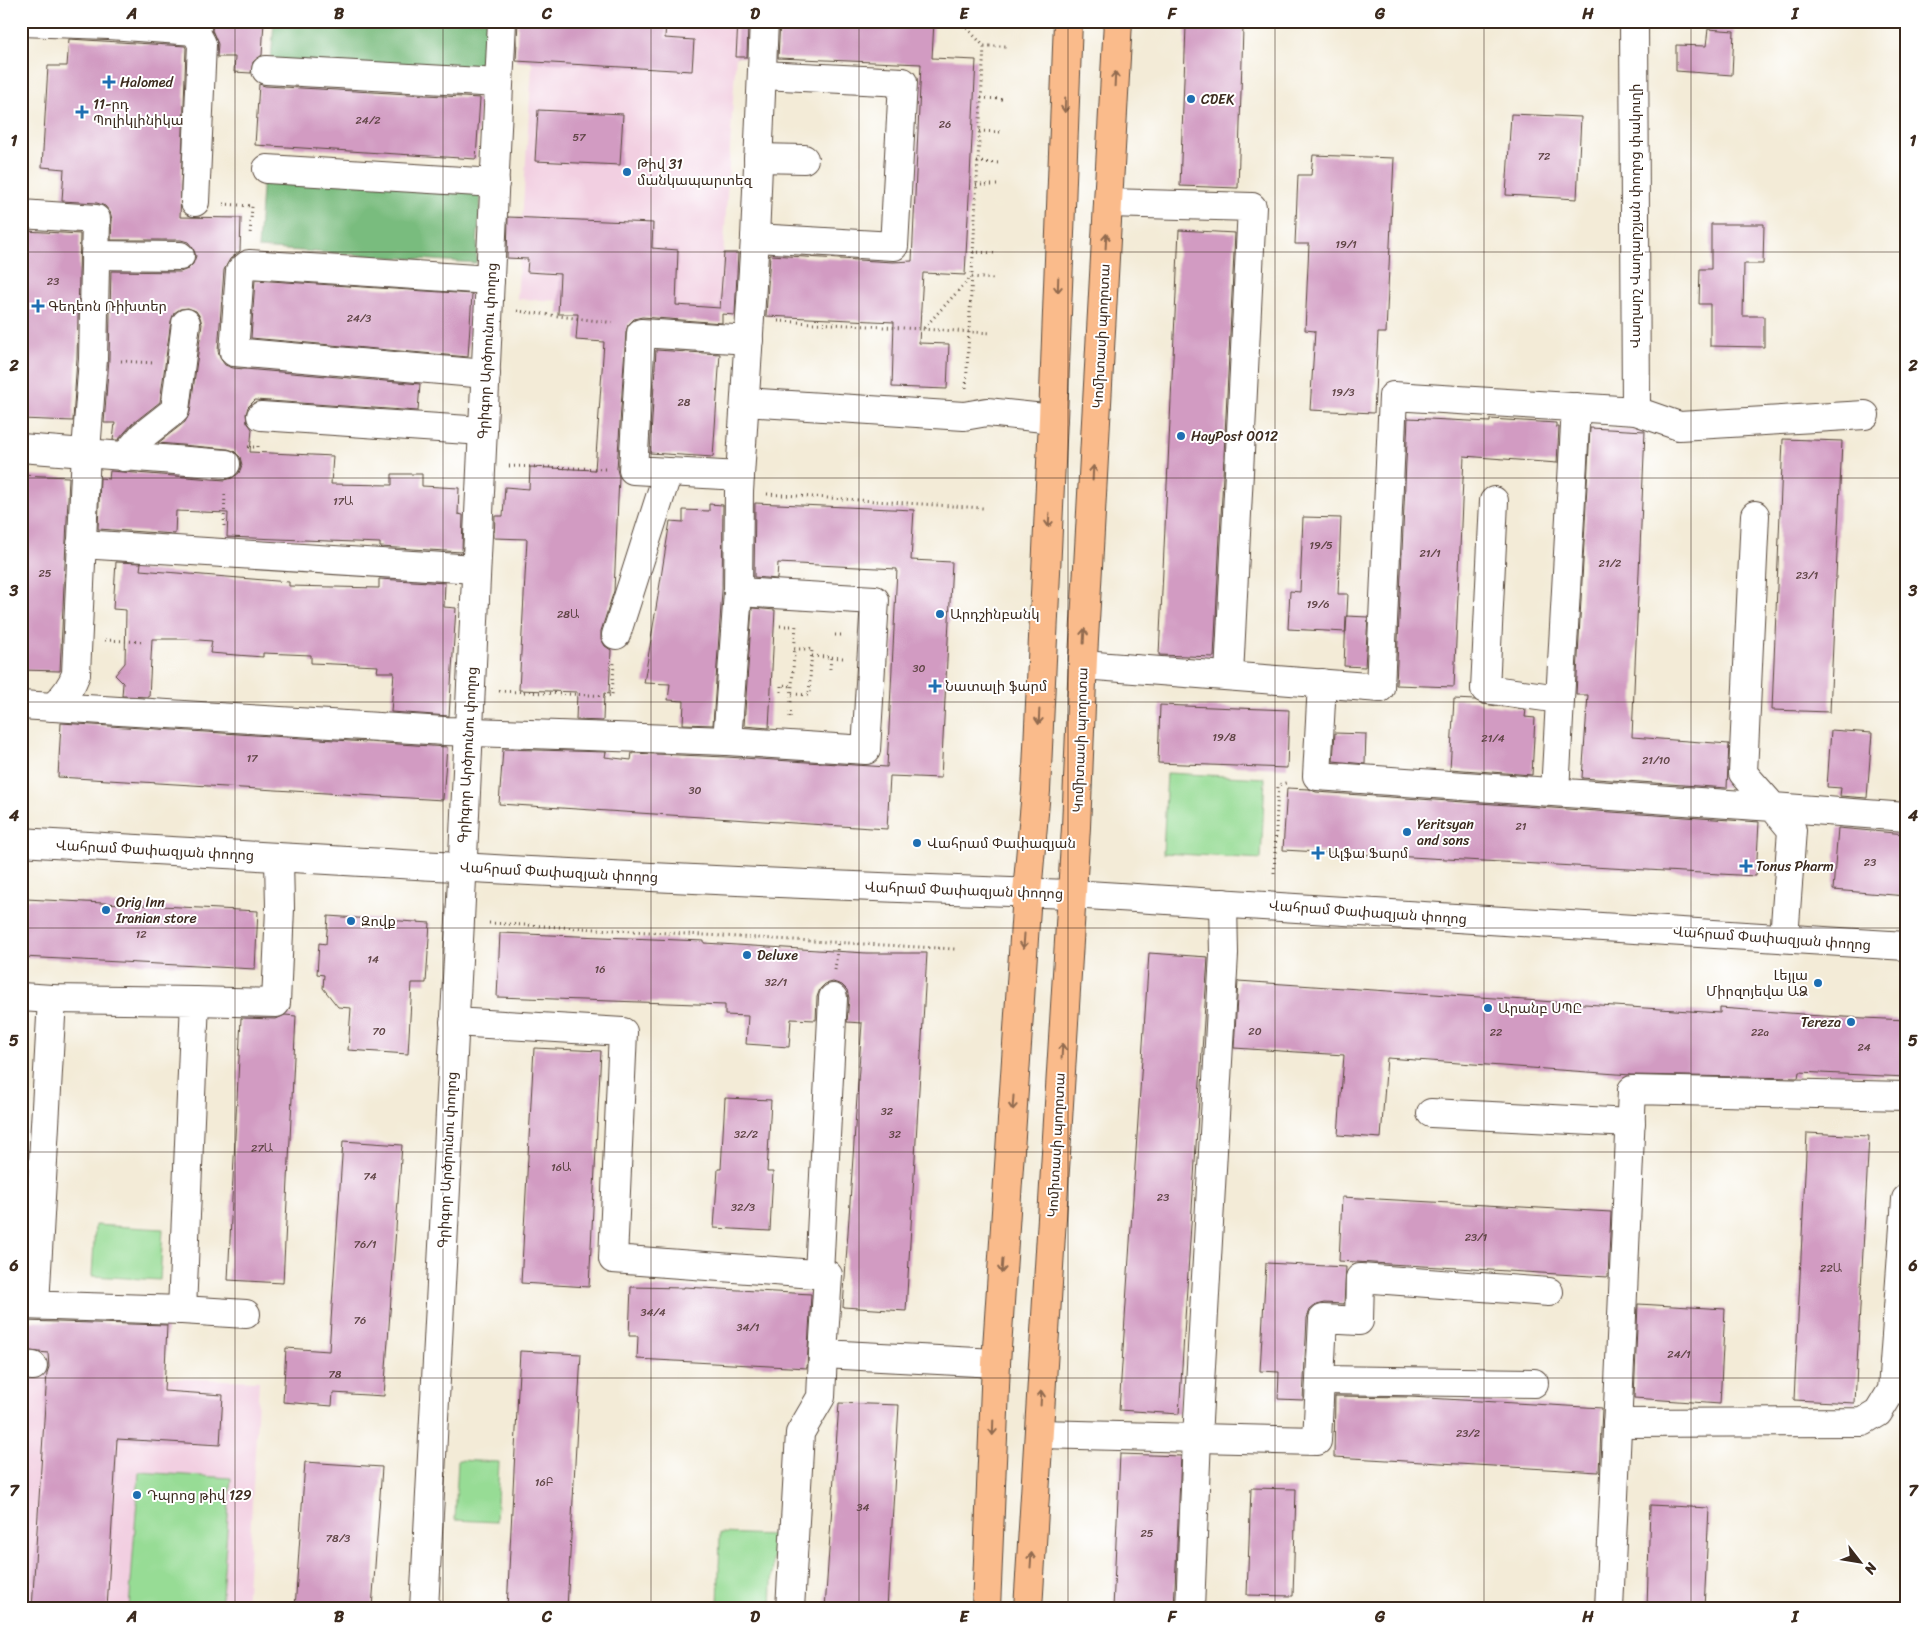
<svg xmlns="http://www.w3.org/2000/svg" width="1927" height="1630" font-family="Sriracha,'Noto Sans Armenian',sans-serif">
<rect width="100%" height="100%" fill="#fff"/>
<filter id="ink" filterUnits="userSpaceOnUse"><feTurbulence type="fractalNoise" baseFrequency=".02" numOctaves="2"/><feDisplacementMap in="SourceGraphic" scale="10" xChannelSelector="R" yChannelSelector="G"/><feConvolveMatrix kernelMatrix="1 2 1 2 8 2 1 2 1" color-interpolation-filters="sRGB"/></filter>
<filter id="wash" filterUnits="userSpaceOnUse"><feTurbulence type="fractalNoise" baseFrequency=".0096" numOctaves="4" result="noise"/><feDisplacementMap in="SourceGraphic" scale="20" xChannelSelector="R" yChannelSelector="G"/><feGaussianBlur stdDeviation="1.12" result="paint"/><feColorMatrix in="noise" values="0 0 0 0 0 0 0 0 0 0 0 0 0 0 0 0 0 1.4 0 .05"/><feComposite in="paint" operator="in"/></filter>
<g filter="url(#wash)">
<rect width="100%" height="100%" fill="#f3ebd7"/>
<!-- built -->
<g fill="#f2cfe1">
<path d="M535,21h203l-18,286 -203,-8z"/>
<path d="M21,1374l238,7 -13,228h-225z"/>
</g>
<!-- green -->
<g fill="#97dc95" stroke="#69835a">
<path d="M1167,773l98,5 -4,81 -98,-6z"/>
<path d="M95,1225l68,4 -3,51 -68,-4z"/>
<path d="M458,1460l41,2 -3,60 -41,-2z"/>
<path d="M139,1472l92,6 -10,131h-92z"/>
<path d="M720,1533l54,2 -3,74h-53z"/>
</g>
<!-- forest -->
<g fill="#79bc7e" stroke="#5a734e">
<path d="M274,21h219l-4,54 -218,-14z"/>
<path d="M263,174l218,15 -5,74 -218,-15z"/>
</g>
<g id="blocks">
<!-- building -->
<g fill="#d29bc2">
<path d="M214,21h50l-2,34 -9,7 -2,11 -17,-1 1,-15h-18l1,-13 -6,-14z"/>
<path d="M518,21h148l-1,17 29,2 -2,31 -176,-10z"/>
<path d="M738,21h10l-1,36h-11z"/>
<path d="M780,21h154l-2,37 44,2 -11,215 -42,-2 -4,70 30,1 -2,45 -55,-2 2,-65 -128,-6 4,-61 123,7 19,-1 9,-197 -143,-6z"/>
<path d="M1186,26l57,2 -5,160 -58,-2z"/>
<path d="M1708,29l26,2 -2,44 -56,-4v-26l30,1z"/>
<path d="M69,39l116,7 1,2 -6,169 61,1 -1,33 -10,8 -6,11 -6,81 2,7 5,7 8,3 187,16 -2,27 -163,-11 -7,7 -2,7 1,8 5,7 -2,23 83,4 -2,28 61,1v-11h30v12l37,2 -1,26 5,1 -1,37 -82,-5v-4l-153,-6 1,-24 -52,-2 -1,23 -77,-5 2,-51 9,1 1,-8 115,9 7,-2 7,-5 3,-8 -2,-8 -6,-6 -6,-2 -70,-6 27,-21 5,-10 12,-88 -2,-7 -4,-6 -8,-3 -8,1 -6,4 -3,8 -11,81 -28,22 -14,16h-5l2,-17h-11l5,-64 2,-88 69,1 8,-3 5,-5 3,-8 -3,-8 -5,-6 -7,-2h-70l1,-21 -2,-7 -5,-6 -8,-3 -35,-2 2,-32 -22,-2 6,-101h19z"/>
<path d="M259,84l6,2 215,12 -4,61 -221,-14z"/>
<path d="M538,110l85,4 -3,51 -85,-4z"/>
<path d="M1511,114l70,3 -4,82 -71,-4z"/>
<path d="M1313,155l81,3 -8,175h-8l-4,80 -64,-3 5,-79 -10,-1 4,-86h-14l3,-69h13z"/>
<path d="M508,217l145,6 -1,25 26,2 -2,55 44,3 4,-55h14l-3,62 -13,-1v9l-80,-6 -8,2 -6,6 -2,7 -9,137 2,8 -5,114 -13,40v8l4,7 6,4 -2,44 -5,-1 -1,28 -27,-1 1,-28 -58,-2 8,-151 -33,-1 1,-22h8l2,-29 24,2 1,-22 65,3 9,-128 -28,-2 2,-26h-20l2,-40 -33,-2 1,-13 -21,-1z"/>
<path d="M1711,224h53l-1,40h-19l-1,52h21v31l-54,-1v-42h-11l1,-35h11z"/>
<path d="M1179,230l56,3 -21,424 -55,-2z"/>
<path d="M26,231l54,3 -3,124 -4,63 -52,-2v-90z"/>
<path d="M255,280l217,14 -4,63 -217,-19z"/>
<path d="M656,350l64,4 -7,103 -63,-4z"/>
<path d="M1408,418l82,4v-3l66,4v4h3l-2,36 -93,-7 -10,231 -58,-2z"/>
<path d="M1590,428l55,3 -13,306 97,7 -2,44 -145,-10 6,-83h-12z"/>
<path d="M1783,439l59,2 -12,271 -58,-2z"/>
<path d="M21,475l48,2 -9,194 -39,-1z"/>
<path d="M755,503l159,7 -3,50 41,2 -11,216 -51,-2 -3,53 -388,-25 4,-55 103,3 -1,5 26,3 1,-7 94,4 161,10 10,-198 -119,-6 -1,16 -23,-2z"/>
<path d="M709,504l14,1 -1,86 -9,134 -30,-1 1,-23 -16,-1 2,-16 -26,-1 26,-162 13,1v-12l26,1z"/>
<path d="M1303,517l38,1 -3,76h10l-2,38 -58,-3 2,-38 10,1z"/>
<path d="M116,562l25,1 -1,7 149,12v4l90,2v-9l66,4 -1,24 12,1 -7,108 -58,-4 3,-40h-17l1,-6 -67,-3v-8l-48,-2v4l-53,-4 2,-12 -26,-2h-34l-3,58 -27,-1 1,-13 -8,-8 10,-12 1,-53 -13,-1z"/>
<path d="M752,608l23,2 -6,118 -25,-2z"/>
<path d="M1346,616l22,1 -3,50 -21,-1z"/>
<path d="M1454,699l21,1 8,4 43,6 -1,7 10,1 -3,57 -82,-6z"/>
<path d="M1160,705l129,5 -2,58 -129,-5z"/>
<path d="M61,723l386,24 -4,53 -385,-23z"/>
<path d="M1831,730l41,3 -5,65 -27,-2 1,-8 -14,-1z"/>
<path d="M1335,733l31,1 -1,30 -32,-3z"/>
<path d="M1287,788l22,1 7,3 443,30 -3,54 -473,-26z"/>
<path d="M1838,828l68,6v62l-73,-6z"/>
<path d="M26,899l232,12 -3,58 -232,-12z"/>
<path d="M328,916l102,7 -4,60h-14l-4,71 -60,-4 3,-42 -13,-1 -15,-19 1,-13 -7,-1 2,-31 7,1z"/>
<path d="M500,933l204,8v2l162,10h61l-21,358 -63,-4 19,-284 -15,-1 2,-24 -2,-8 -5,-5 -9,-3 -8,2 -5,5 -3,8 -1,23 -25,-1 -2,28 -43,-3 2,-28 -23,-1v-10l-228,-8z"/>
<path d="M1149,953l59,4 -29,457 -60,-4z"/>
<path d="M1238,981l482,32v-5l83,6v1l103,5v57l-107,-5 -1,6 -167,-3 -244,-17 -6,80 -43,-3 6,-80 -110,-7z"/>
<path d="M285,1015l11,1 -13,267 -55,-3 13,-262 35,1z"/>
<path d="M534,1048l67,3 -12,236 -68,-4z"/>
<path d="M725,1098l46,2 -4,72h6l-3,59 -56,-3 4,-59h3z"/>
<path d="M1807,1133l62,3 -14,267 -61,-3z"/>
<path d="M343,1141l59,4 -18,251 -51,-3 -1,13 -49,-4 3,-54 43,3z"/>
<path d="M1342,1197l269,15 -3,65 -269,-16z"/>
<path d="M1266,1263l80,4 -2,37 -20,-1 -8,2 -6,5 -3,8 -4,82 -25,-1 1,-27 -19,-1z"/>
<path d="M631,1287l53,1v-1l127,7 -4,74 -170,-9 1,-23h-9z"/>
<path d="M1638,1304l87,5 -5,95 -86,-6z"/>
<path d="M21,1321l146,4 -3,66 59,4 -3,50 -103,-6 -10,170h-75l15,-236 2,-6 -1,-14 -27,-3z"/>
<path d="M520,1351l61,3 -14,255h-60z"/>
<path d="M1335,1396l75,1 192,11 -3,64 -265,-15z"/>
<path d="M839,1403l60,2 -12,204h-62z"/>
<path d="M1120,1454l61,2 -7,153h-61z"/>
<path d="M305,1462l77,5 -10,142h-77z"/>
<path d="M1251,1488l45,1 -3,107 -46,-1z"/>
<path d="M1650,1505l59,3 -5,101h-57z"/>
</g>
</g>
</g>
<g filter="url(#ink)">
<use href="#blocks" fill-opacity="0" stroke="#57473a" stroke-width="1"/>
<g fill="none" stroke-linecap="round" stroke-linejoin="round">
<!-- minor casing -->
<g stroke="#57473a" stroke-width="30">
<g id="minor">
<path d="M1634,21l2,390"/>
<path d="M21,22l88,3 86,6 4,-10"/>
<path d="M195,31l7,13 -7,158"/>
<path d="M266,70l233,13"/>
<path d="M758,158l46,1"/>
<path d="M267,169l228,14"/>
<path d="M1108,203l144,4 -23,469"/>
<path d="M21,214l75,5 -3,140 -7,92 -10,223c-5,14 -12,23 -23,33"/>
<path d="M755,238l139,8 9,-164 -141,-7"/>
<path d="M95,255l85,1"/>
<path d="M486,374l-252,-22 6,-81 9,-7 241,16"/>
<path d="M745,402l219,14 23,-4 66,7"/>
<path d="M261,416l222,15"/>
<path d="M21,448l205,16"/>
<path d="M124,457l18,-21 33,-26 11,-87"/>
<path d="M740,476l-107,-6 8,-137 108,7"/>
<path d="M1494,501l-9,188 75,10"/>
<path d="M1755,515l-12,258 30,34 133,10"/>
<path d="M81,544l394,25"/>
<path d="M616,635l52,-163"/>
<path d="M1083,665l297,23 13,-292 243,15 43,15 186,-11"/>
<path d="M1322,683l-5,93 456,31 19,23 -8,108"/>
<path d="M21,705l424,26 282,10 139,9 9,-150 -137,-8"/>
<path d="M727,741l11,-149 1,-100 16,-254 9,-217"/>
<path d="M1555,792l21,-385"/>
<path d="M21,842c350,21 700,41 1050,52l835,52"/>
<path d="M21,997l31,2 143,2 -13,309"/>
<path d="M195,1001l81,2 4,-95 -1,-50"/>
<path d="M454,1022l169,10 -10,227 215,16 -5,79 173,9"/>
<path d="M1431,1113l200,10"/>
<path d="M819,1274l14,-276"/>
<path d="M21,1305l161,5 64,4"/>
<path d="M35,1305l17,-306"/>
<path d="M21,1365l12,1"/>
<path d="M1321,1380l213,3"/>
<path d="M1617,1423l246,-1 15,-9 14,-23 14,-191"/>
<path d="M1039,1434l278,7 6,-122 36,2 1,-43 189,14"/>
<path d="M424,1609l36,-688 42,-900"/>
<path d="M790,1609l10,-176 21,-36 2,-43"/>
<path d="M1190,1609l7,-171 27,-484 -1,-51"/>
<path d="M1609,1609l23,-519 274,6"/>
</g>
</g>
<!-- major casing -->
<g stroke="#57473a" stroke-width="30">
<g id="major">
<path d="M986,1609l10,-246 31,-470 9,-102 17,-372 15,-398"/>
<path d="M1028,1609l48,-782 7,-169 35,-637"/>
</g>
</g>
<!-- path -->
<g stroke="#57473a" stroke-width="3" stroke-dasharray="1 4" stroke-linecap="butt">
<path d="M960,21l24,25h22"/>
<path d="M981,98l22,1"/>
<path d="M979,131l22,1"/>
<path d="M977,162l23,1"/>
<path d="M976,185h23"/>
<path d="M223,204l29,2 -2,29"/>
<path d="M973,252l23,1"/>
<path d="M517,311l98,12"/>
<path d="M778,321l214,12"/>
<path d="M924,328l47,-51 23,2"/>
<path d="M121,361l32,2"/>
<path d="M966,388l18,-342"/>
<path d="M248,447h10v-3"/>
<path d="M509,466l96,3"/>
<path d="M767,494l216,14"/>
<path d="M224,526l1,-33"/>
<path d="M780,626h12"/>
<path d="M835,635h10"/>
<path d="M105,640l39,2"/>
<path d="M812,656l31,2"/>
<path d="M830,669l1,-12"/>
<path d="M499,691l113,5 2,-33"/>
<path d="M781,692v-7l11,1"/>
<path d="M792,694l17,1 3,-46h-18"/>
<path d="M790,717l6,-93"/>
<path d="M1274,873l4,-88 11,-3"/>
<path d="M489,923l466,26"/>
<path d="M835,970l3,-27"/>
</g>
<!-- minor -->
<use href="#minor" stroke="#fff" stroke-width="28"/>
<!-- major -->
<use href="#major" stroke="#fabb8b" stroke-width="28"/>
</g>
<!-- one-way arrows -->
<defs><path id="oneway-shaft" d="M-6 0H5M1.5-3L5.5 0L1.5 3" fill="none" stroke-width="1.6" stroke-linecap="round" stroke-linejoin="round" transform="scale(1.25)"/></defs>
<g stroke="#916b4f">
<use href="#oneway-shaft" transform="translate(1115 79) rotate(-87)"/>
<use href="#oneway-shaft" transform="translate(1065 105) rotate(92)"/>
<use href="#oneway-shaft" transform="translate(1106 241) rotate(-87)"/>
<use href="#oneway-shaft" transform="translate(1058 285) rotate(92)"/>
<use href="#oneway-shaft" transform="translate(1093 473) rotate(-87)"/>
<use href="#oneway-shaft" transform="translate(1049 520) rotate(93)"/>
<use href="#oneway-shaft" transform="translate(1084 636) rotate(-87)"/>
<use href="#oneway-shaft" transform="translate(1039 717) rotate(93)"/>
<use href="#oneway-shaft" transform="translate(1024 941) rotate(94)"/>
<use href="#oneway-shaft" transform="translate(1062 1051) rotate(-87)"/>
<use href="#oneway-shaft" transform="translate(1013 1103) rotate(94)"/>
<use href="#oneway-shaft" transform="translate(1002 1266) rotate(94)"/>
<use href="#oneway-shaft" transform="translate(1041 1398) rotate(-87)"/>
<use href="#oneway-shaft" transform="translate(993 1428) rotate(92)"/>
<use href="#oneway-shaft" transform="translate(1031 1560) rotate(-86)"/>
</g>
</g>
<!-- grid -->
<path fill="none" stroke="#3b2a1e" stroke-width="1" stroke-opacity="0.55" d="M235,21v1588M443,21v1588M651,21v1588M859,21v1588M1068,21v1588M1275,21v1588M1484,21v1588M1691,21v1588M21,252h1885M21,478h1885M21,702h1885M21,928h1885M21,1152h1885M21,1378h1885"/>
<!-- markers -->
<g fill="#1f6fb2" stroke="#fff" stroke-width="2">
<path d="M106.5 74.5h5v5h5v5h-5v5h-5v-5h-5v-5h5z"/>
<circle cx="1191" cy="99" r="5"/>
<path d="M79.5 104.5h5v5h5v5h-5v5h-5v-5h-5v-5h5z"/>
<circle cx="627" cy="172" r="5"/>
<path d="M35.5 298.5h5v5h5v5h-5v5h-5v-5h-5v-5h5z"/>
<circle cx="1181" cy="436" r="5"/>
<circle cx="940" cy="614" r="5"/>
<path d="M932.5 678.5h5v5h5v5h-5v5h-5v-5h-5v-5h5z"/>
<circle cx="1407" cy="832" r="5"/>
<circle cx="917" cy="843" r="5"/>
<path d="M1315.5 845.5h5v5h5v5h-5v5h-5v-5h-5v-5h5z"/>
<path d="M1743.5 858.5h5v5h5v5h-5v5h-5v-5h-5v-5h5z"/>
<circle cx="106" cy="910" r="5"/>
<circle cx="351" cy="921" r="5"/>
<circle cx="747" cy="955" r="5"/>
<circle cx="1818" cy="983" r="5"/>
<circle cx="1488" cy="1008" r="5"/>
<circle cx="1851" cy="1022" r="5"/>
<circle cx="137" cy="1495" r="5"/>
</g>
<g text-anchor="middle" stroke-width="4" stroke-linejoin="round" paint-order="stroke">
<!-- number labels -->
<g font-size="11" fill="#614647">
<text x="368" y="124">24/2</text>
<text x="945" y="128">26</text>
<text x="579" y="141">57</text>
<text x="1544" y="160">72</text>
<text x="1346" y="248">19/1</text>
<text x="53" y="285">23</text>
<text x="359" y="322">24/3</text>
<text x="1343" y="396">19/3</text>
<text x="684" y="406">28</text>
<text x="343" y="505">17Ա</text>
<text x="1321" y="549">19/5</text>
<text x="1430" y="557">21/1</text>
<text x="1610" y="567">21/2</text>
<text x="45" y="577">25</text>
<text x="1807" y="579">23/1</text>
<text x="1318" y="608">19/6</text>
<text x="568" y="618">28Ա</text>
<text x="919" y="672">30</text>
<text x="1224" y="741">19/8</text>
<text x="1493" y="742">21/4</text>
<text x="252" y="762">17</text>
<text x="1656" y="764">21/10</text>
<text x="695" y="794">30</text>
<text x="1521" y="830">21</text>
<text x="1870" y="866">23</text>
<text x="141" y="938">12</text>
<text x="373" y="963">14</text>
<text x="600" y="973">16</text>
<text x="776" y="986">32/1</text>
<text x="379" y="1035">70</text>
<text x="1255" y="1035">20</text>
<text x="1496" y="1036">22</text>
<text x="1760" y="1036">22a</text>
<text x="1864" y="1051">24</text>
<text x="887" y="1115">32</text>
<text x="746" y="1138">32/2</text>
<text x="895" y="1138">32</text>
<text x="262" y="1152">27Ա</text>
<text x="561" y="1171">16Ա</text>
<text x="370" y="1180">74</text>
<text x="1163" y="1201">23</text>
<text x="743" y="1211">32/3</text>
<text x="1476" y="1241">23/1</text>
<text x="365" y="1248">76/1</text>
<text x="1831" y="1272">22Ա</text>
<text x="653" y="1316">34/4</text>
<text x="360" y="1324">76</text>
<text x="748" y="1331">34/1</text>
<text x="1679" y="1358">24/1</text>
<text x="335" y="1378">78</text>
<text x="1468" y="1437">23/2</text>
<text x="544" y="1486">16Բ</text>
<text x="863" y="1511">34</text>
<text x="1147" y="1537">25</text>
<text x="338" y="1542">78/3</text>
</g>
<!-- poi labels -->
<g font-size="14" fill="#3b2a1e" stroke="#fff" text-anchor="start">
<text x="120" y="87">Halomed</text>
<text x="1201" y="104">CDEK</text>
<text x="93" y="109">11-րդ<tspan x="93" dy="16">Պոլիկլինիկա</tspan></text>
<text x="637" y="169">Թիվ 31<tspan x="637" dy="16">մանկապարտեզ</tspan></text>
<text x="48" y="311">Գեդեոն Ռիխտեր</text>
<text x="1191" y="441">HayPost 0012</text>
<text x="950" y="619">Արդշինբանկ</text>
<text x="945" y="691">Նատալի ֆարմ</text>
<text x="1417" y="829">Yeritsyan<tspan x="1417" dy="16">and sons</tspan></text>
<text x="927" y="848">Վահրամ Փափազյան</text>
<text x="1328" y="858">Ալֆա Ֆարմ</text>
<text x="1756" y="871">Tonus Pharm</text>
<text x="116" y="907">Orig Inn<tspan x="116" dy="16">Iranian store</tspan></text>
<text x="361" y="926">Զովք</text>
<text x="757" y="960">Deluxe</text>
<text x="1808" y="980" text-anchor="end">Լեյլա<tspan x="1808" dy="16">Միրզոյեվա ԱՁ</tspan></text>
<text x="1498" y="1013">Արանբ ՍՊԸ</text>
<text x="1841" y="1027" text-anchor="end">Tereza</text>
<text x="147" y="1500">Դպրոց թիվ 129</text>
</g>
<!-- street labels -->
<g font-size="14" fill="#3b2a1e" stroke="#fff">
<text transform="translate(1635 216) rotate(-90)" y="5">Վաղարշ Վաղարշյան փողոց փակուղի</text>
<text transform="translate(1101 336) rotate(-87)" y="5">Կոմիտասի պողոտա</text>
<text transform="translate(487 351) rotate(-87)" y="5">Գրիգոր Արծրունու փողոց</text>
<text transform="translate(1080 740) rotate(-88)" y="5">Կոմիտասի պողոտա</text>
<text transform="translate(467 755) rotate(-87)" y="5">Գրիգոր Արծրունու փողոց</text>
<text transform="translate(155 850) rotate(3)" y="5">Վահրամ Փափազյան փողոց</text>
<text transform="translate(559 872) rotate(3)" y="5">Վահրամ Փափազյան փողոց</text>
<text transform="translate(964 890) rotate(2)" y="5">Վահրամ Փափազյան փողոց</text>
<text transform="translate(1368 912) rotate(4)" y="5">Վահրամ Փափազյան փողոց</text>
<text transform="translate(1772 938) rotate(4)" y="5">Վահրամ Փափազյան փողոց</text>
<text transform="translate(1056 1145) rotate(-87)" y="5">Կոմիտասի պողոտա</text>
<text transform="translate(447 1160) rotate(-87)" y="5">Գրիգոր Արծրունու փողոց</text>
</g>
</g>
<!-- margin -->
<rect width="1927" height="1630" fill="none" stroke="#fff" stroke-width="55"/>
<!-- north arrow -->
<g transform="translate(1860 1562) rotate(121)" stroke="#ffffff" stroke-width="4" paint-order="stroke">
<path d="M0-4L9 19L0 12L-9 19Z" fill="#3b2a1e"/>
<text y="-8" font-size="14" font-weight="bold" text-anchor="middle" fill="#3b2a1e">N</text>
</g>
<rect x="28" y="28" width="1872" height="1574" fill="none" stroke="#3b2a1e" stroke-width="2"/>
<g font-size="16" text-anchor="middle" font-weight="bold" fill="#3b2a1e">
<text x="132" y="19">A</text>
<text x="339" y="19">B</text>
<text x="547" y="19">C</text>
<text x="755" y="19">D</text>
<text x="964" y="19">E</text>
<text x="1172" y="19">F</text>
<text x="1380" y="19">G</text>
<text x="1588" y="19">H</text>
<text x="1795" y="19">I</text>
<text x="14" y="146">1</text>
<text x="1913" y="146">1</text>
<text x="14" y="371">2</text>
<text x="1913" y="371">2</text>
<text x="14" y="596">3</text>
<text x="1913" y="596">3</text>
<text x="14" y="821">4</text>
<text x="1913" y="821">4</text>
<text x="14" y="1046">5</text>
<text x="1913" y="1046">5</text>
<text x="14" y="1271">6</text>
<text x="1913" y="1271">6</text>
<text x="14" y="1496">7</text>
<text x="1913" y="1496">7</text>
<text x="132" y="1622">A</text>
<text x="339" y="1622">B</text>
<text x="547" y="1622">C</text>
<text x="755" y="1622">D</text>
<text x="964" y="1622">E</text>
<text x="1172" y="1622">F</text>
<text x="1380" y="1622">G</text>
<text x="1588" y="1622">H</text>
<text x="1795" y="1622">I</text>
</g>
</svg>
